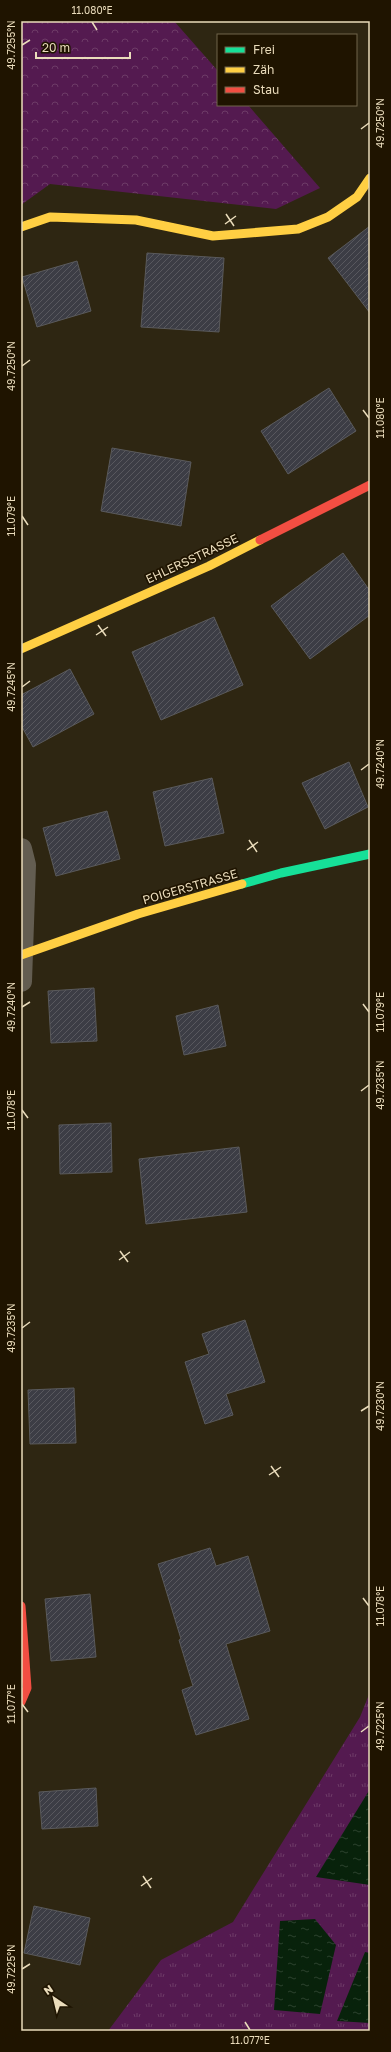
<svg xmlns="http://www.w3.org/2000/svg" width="391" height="2052" font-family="'Golos Text',sans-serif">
<defs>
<pattern id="grass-tufts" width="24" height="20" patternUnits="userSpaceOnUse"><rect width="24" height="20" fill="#541a50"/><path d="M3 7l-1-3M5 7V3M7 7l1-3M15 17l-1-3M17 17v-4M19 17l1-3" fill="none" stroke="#6d3b67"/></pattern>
<pattern id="forest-crowns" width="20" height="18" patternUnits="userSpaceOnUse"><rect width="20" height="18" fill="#541a50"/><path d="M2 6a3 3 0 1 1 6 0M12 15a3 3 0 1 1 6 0" fill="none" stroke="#6d3b67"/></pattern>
<pattern id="water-ripples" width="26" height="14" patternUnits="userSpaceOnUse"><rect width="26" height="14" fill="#08220b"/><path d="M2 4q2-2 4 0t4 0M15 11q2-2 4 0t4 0" fill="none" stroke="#2c422d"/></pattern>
<pattern id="building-hatch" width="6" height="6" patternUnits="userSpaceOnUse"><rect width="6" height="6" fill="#3c3d45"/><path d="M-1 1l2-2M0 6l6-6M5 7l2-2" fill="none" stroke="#58585e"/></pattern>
</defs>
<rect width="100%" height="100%" fill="#2e2612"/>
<!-- grass -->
<path fill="url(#grass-tufts)" d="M370,1692v339h-262l53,-71 72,-38 127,-205z"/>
<!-- forest -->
<path fill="url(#forest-crowns)" d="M21,21h153l44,50v34h30l72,83 -44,21 -226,-25 -29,21z"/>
<!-- water -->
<g fill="url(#water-ripples)">
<path d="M370,1789v96l-54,-8z"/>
<path d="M315,1919l21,26 -16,69 -46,-4 6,-89z"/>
<path d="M365,1952l5,1v70l-33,-2z"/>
</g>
<!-- building -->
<g fill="url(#building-hatch)" stroke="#5a5a5c">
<path d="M370,226v87l-42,-55z"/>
<path d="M147,253l77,5 -5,74 -78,-5z"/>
<path d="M77,261l14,50 -54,16 -15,-50z"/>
<path d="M329,388l27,43 -68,43 -27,-43z"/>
<path d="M112,448l79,14 -10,64 -80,-15z"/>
<path d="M343,553l27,38v24l-60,44 -39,-53z"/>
<path d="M214,617l29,68 -82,35 -29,-68z"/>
<path d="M70,669l24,45 -61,33 -12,-22v-30z"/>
<path d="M349,762l19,45 -43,22 -23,-46z"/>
<path d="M212,778l12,55 -59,13 -12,-54z"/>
<path d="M107,811l13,48 -64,17 -13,-48z"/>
<path d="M94,988l3,53 -46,2 -3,-52z"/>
<path d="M218,1005l8,41 -42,9 -8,-39z"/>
<path d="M111,1123l1,49 -52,2 -1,-49z"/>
<path d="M239,1147l8,65 -101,12 -7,-65z"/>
<path d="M245,1320l20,62 -39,12 7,21 -28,9 -20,-62 24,-8 -7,-20z"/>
<path d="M74,1388l2,55 -46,1 -2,-54z"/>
<path d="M210,1548l6,18 32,-10 22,75 -44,13 23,75 -53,16 -14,-45 11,-4 -14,-46 2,-1 -23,-75z"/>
<path d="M90,1594l6,63 -45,4 -6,-62z"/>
<path d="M96,1788l2,38 -56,3 -3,-37z"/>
<path d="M34,1906l56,12 -10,47 -56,-12z"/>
</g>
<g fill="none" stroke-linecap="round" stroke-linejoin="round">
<!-- street -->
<path stroke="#635d51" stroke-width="22" d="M21,849l4,16 -4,116"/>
<!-- fast -->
<path stroke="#16e098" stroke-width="9" d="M242,884l39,-11 89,-19"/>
<!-- slow -->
<g stroke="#ffcf43" stroke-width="9">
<path d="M21,227l29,-10 86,3 77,16 85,-7 30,-12 29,-20 13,-19"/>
<path d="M21,649l188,-83 51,-26"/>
<path d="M21,955l117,-41 104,-30"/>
</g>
<!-- jam -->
<g stroke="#f24e42" stroke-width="9">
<path d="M260,540l110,-55"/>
<path d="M21,1606l6,82 -6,14"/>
</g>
</g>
<!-- ticks -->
<path fill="none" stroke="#eadcbb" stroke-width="1.5" d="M92,22l5,8M22,45l8,-5M361,129l8,-6M226,214l8,12M225,224l11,-8M22,366l8,-6M363,410l6,8M22,516l6,9M98,625l8,11M96,635l12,-8M22,687l8,-6M361,770l8,-6M249,840l8,12M247,850l11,-8M363,1004l6,8M22,1007l8,-5M361,1091l8,-6M22,1110l6,8M120,1251l8,11M119,1260l11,-8M22,1328l8,-6M361,1411l8,-5M271,1466l8,11M269,1475l12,-8M363,1598l6,8M22,1704l6,8M361,1732l8,-6M143,1876l8,12M141,1886l11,-8M22,1969l8,-5M245,2022l5,8"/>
<g text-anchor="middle" stroke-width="3.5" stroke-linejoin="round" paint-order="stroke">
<!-- street labels -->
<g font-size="12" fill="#eadcbb" stroke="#1f1400">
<text transform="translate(192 559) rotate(-25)" y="4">EHLERSSTRASSE</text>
<text transform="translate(190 887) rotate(-16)" y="4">POIGERSTRASSE</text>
</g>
</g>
<!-- border -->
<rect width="391" height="2052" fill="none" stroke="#1f1400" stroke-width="44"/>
<!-- legend -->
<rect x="217" y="34" width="140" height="72" fill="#1f1400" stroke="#70644b"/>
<rect x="225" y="47" width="20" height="6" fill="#16e098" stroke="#70644b"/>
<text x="253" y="54" font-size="12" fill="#eadcbb">Frei</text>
<rect x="225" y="67" width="20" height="6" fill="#ffcf43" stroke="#70644b"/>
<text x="253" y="74" font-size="12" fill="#eadcbb">Zäh</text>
<rect x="225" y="87" width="20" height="6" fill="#f24e42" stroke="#70644b"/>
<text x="253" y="94" font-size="12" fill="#eadcbb">Stau</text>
<!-- north arrow -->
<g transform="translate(54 1998) rotate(325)" stroke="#1f1400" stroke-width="3" paint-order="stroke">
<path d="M0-3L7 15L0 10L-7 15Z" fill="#eadcbb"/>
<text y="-6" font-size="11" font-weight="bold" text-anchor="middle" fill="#eadcbb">N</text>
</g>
<!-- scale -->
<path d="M36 52v6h94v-6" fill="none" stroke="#eadcbb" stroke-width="2"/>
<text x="42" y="52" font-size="12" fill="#eadcbb" stroke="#1f1400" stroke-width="3" paint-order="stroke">20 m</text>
<rect x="22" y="22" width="347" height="2008" fill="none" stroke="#eadcbb" stroke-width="1.5"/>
<g font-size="10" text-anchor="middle" fill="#eadcbb">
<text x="92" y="14">11.080°E</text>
<text transform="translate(11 45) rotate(-90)" y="4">49.7255°N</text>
<text transform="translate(380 123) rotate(-90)" y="4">49.7250°N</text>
<text transform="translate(11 366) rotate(-90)" y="4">49.7250°N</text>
<text transform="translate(380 418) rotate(-90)" y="4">11.080°E</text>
<text transform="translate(11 516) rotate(-90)" y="4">11.079°E</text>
<text transform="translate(11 687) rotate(-90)" y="4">49.7245°N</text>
<text transform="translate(380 764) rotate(-90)" y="4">49.7240°N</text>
<text transform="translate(11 1007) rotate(-90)" y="4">49.7240°N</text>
<text transform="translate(380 1012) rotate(-90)" y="4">11.079°E</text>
<text transform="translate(380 1085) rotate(-90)" y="4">49.7235°N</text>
<text transform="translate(11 1110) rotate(-90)" y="4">11.078°E</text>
<text transform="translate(11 1328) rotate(-90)" y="4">49.7235°N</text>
<text transform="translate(380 1406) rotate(-90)" y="4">49.7230°N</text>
<text transform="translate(380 1606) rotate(-90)" y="4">11.078°E</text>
<text transform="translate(11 1704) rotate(-90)" y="4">11.077°E</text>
<text transform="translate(380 1726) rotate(-90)" y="4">49.7225°N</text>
<text transform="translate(11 1969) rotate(-90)" y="4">49.7225°N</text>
<text x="250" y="2044">11.077°E</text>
</g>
</svg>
